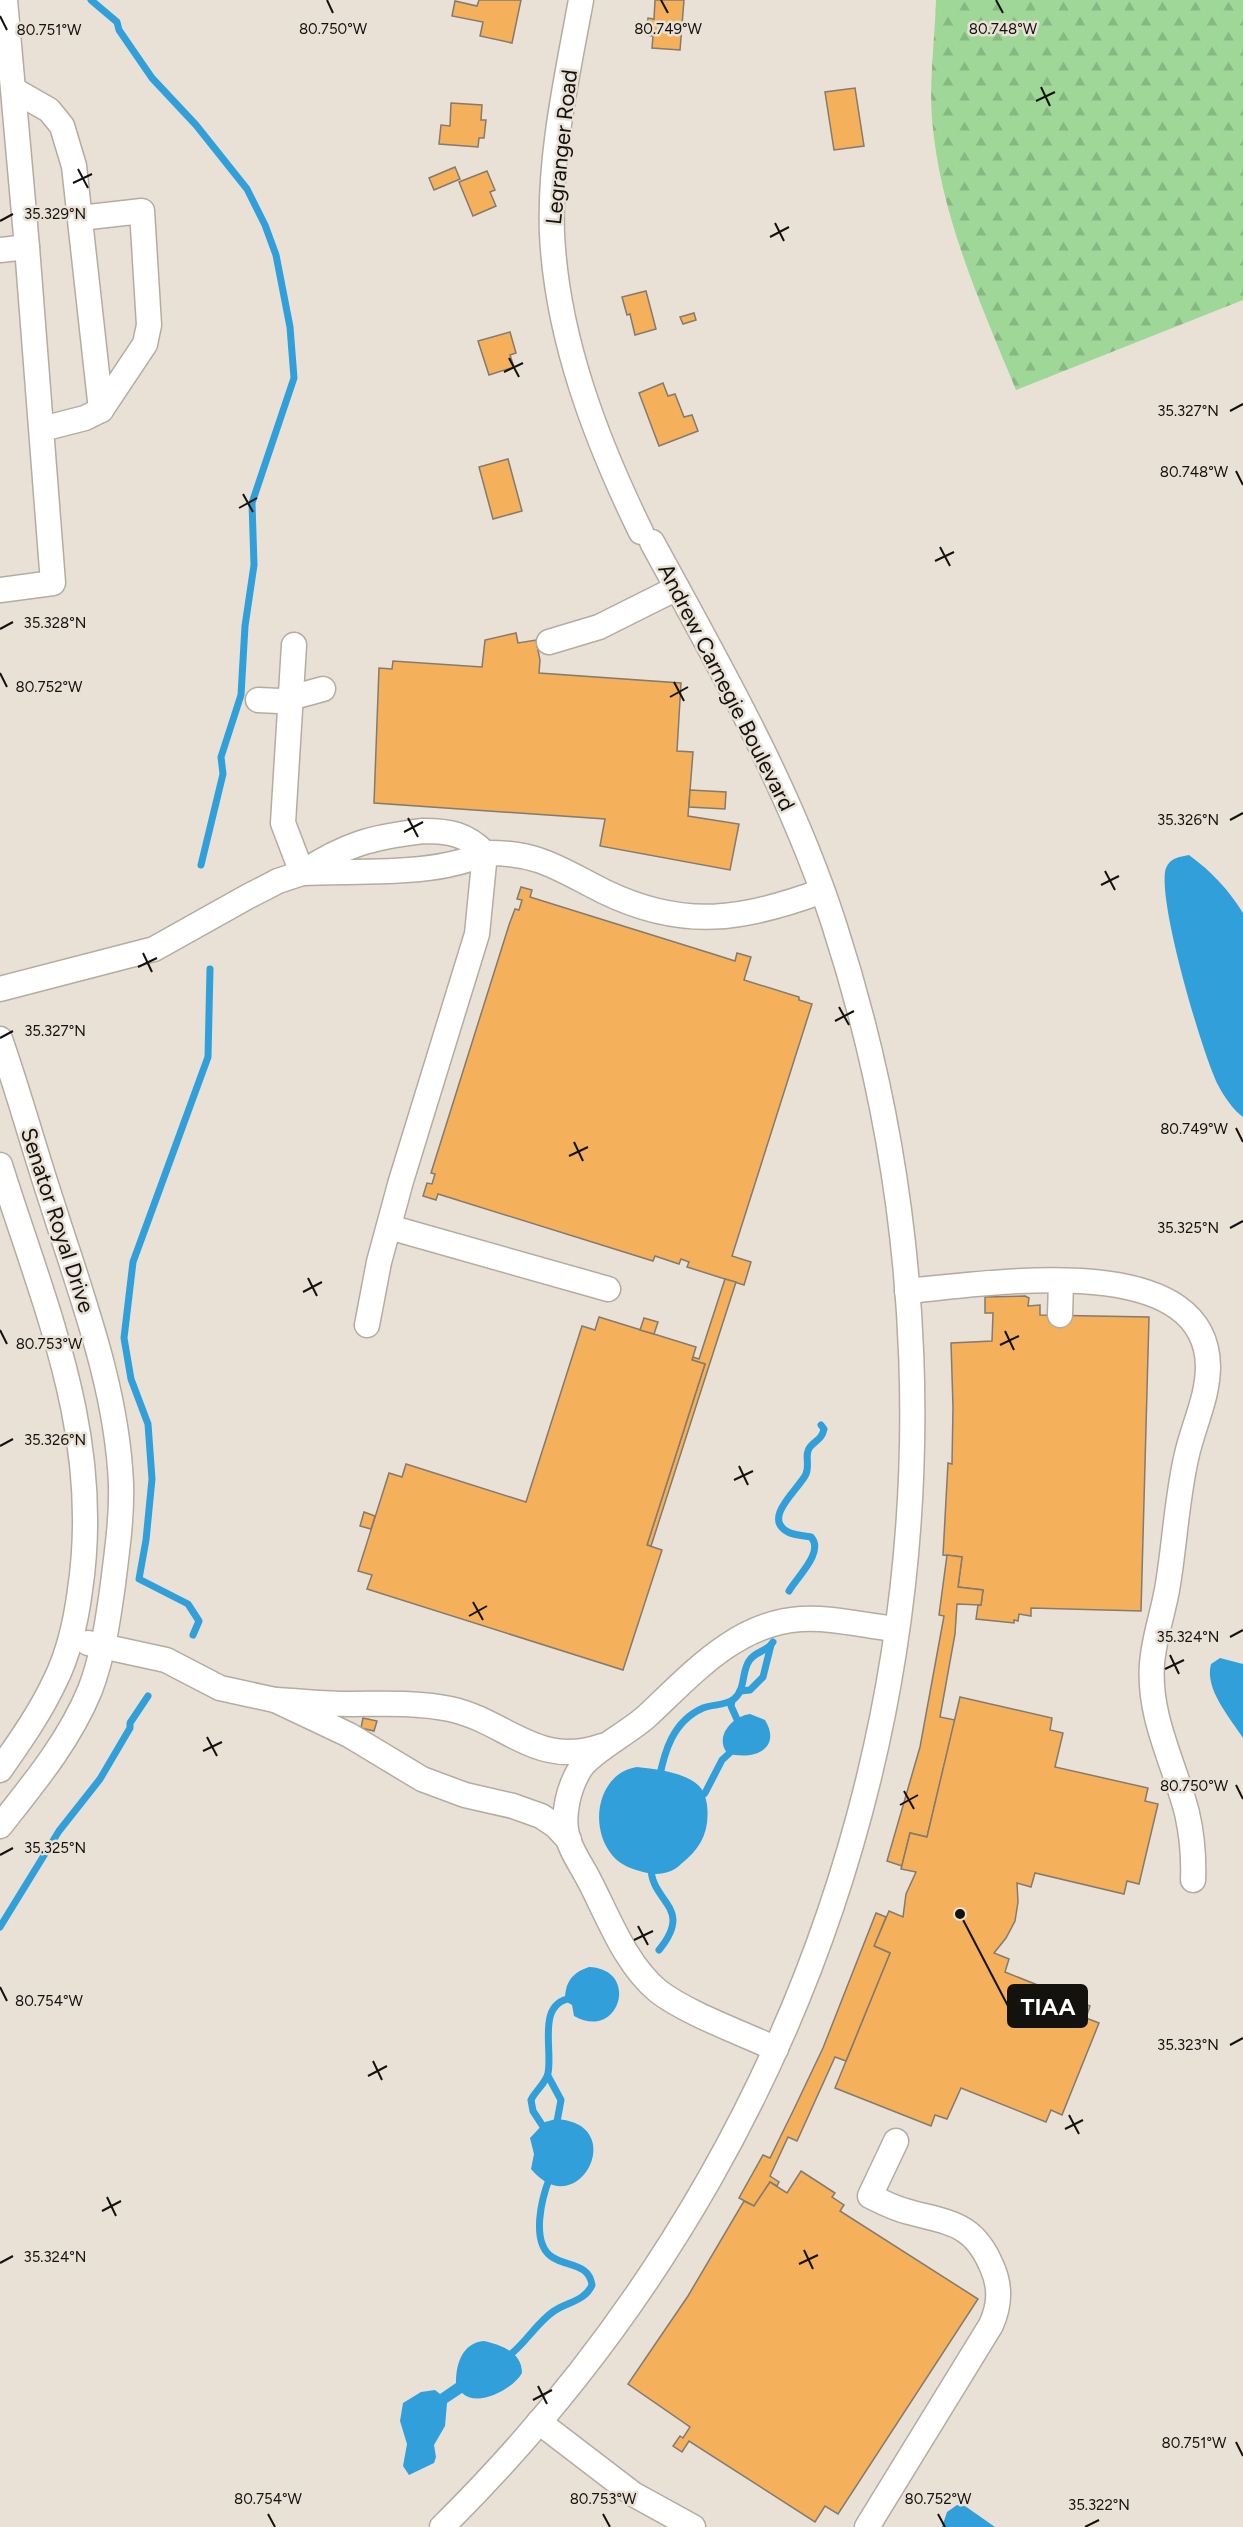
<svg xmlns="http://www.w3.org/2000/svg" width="1243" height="2527" font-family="Figtree,sans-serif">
<defs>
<pattern id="forest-firs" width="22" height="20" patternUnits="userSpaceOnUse" patternTransform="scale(1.5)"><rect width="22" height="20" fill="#9ed798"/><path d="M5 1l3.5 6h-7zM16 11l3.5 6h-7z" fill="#87b882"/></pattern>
</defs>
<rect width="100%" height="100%" fill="#e9e1d5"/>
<!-- forest -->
<path fill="url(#forest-firs)" d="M936,0h307v300l-227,90c-36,-88 -76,-175 -84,-271 -3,-37 3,-81 4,-119z"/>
<!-- water -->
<g fill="#31a0da">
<path d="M1189,855c23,17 39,34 54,58v204c-9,-6 -20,-22 -25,-32 -16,-32 -62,-188 -52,-217 4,-10 13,-11 23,-13z"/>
<path d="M1220,1658l23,6v74c-12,-19 -39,-49 -32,-74z"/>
<path d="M750,1714l15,6c18,30 -14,41 -38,33 -13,-17 6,-37 23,-39z"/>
<path d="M637,1767c18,2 47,5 61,18 5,4 8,13 9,20 3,26 -6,43 -26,59 -10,10 -24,12 -38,8 -11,-3 -23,-7 -31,-17 -24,-29 -14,-82 25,-88z"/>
<path d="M589,1967c52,2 30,75 -15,49l-2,-11 -7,-4c0,-18 6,-28 24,-34z"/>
<path d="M556,2119c75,4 22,107 -25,50l3,-15 -4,-16 15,-16z"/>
<path d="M484,2341c17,4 38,11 38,32 -9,16 -44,35 -60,20l-15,10 -2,23 -11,19 2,12 -2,6 -25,12 -6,-9 4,-22 -7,-23 3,-18 18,-11 14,-2 5,4 16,-11c0,-19 6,-40 28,-42z"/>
<path d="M957,2505l8,1 30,21h-53l5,-15z"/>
</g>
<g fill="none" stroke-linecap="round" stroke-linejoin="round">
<!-- stream -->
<g stroke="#31a0da" stroke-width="7">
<path d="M91,0l26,22 2,8 33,48 44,47 51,64 18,36 11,30 14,72 4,51 -42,125 2,62 -9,61 -4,69 -20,62 2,17 -22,91"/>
<path d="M789,1591c7,-13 36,-39 22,-54 -7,-1 -17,-2 -23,-5 -27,-14 12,-44 18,-58 4,-9 -2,-20 4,-27 6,-7 12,-8 14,-18l-3,-4"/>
<path d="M193,1635l6,-14 -11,-17 -49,-25 7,-39 6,-61 -4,-55 -17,-45 -7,-41 9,-76 75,-205 2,-88"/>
<path d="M740,1691l10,-1 13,-13 8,-32"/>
<path d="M732,1701l-1,5 9,20"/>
<path d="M659,1780c5,-28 14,-59 44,-72 10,-4 22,-2 31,-9 12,-10 7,-26 15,-38 6,-10 18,-9 24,-19"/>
<path d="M698,1799l7,-6 17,-33 13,-12"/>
<path d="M651,1866c-1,37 44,40 8,84"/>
<path d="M0,1927l59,-96 41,-52 30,-51v-5l18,-27"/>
<path d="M548,2076l13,24 -5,27"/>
<path d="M546,2131l-13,-20 -2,-11c4,-9 16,-18 17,-27 5,-25 -12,-70 24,-75"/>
<path d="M506,2358c19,-13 29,-34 48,-47 13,-9 31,-10 38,-26 -3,-22 -25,-18 -40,-28 -22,-15 -10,-60 -2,-80"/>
</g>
</g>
<!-- building -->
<g fill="#f4b05b" stroke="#837a70" stroke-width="1.5">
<path d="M479,0h42l-9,43 -32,-7 3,-14 -31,-6 3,-15 22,5z"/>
<path d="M655,0h29l-4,50 -28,-2 1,-12 -7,-1 2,-17 6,1z"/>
<path d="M855,88l9,58 -30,4 -9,-58z"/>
<path d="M451,103l31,2 -1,15h5l-2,18h-5l-1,9 -39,-3 2,-19 9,1z"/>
<path d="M455,167l5,12 -26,11 -5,-12z"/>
<path d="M487,171l8,19 -5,2 6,14 -23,10 -14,-34z"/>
<path d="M646,291l10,38 -21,6 -5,-21 -3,1 -5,-18z"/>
<path d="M694,313l2,7 -13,4 -3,-7z"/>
<path d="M510,332l6,21 -6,2 4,12 -25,8 -11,-34z"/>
<path d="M663,383l5,13 7,-2 9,23 8,-2 6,16 -39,15 -20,-53z"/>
<path d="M508,459l14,52 -29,8 -14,-52z"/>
<path d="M516,633l2,10 18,-3 4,20 -1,13 142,10 -4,68 16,1 -5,64 51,8 -9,46 -130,-24 5,-27 -231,-16 5,-135 13,1 1,-8 89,6 3,-27z"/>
<path d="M690,790l36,2 -1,17 -36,-2z"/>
<path d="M521,887l11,3 -2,7 183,57 22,7 2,-8 14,4 -7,23 55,17v3l13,4 -80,252 19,6 -7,23 -57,-18 2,-5 -8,-3 -2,5 -24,-8 -2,5 -215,-67 -2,6 -13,-4 4,-13 5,1 3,-10 -4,-1 78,-248 6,-16 4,1 3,-10 -5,-1z"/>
<path d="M725,1279l11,3 -85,264 -4,-1 58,-181 -13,-4 1,-3 6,2z"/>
<path d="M1025,1296l4,2 -1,8 12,-1v10l109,2 -8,294 -110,-3v8l-12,-2 -1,7 -4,-1v3l-38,-4 2,-14h3l2,-15 -25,-3 4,-30 -19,-2 5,-92 4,1 1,-57 -2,-64 41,-2 1,-28h-8v-16z"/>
<path d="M599,1317l97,30 -4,13 13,4 -58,181 15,5 -39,120 -256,-81 5,-14 -14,-4 31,-98 13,4 4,-13 120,38 56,-176 13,4z"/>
<path d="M644,1318l14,4 -4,12 -14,-4z"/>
<path d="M364,1512l11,4 -4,13 -11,-3z"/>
<path d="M947,1555l15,2 -4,30 25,3 -2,15 -24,-1 -2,30 -15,83 15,3 -28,117 -17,-4 -8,33 -15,-5 33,-114 24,-131 -5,-1z"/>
<path d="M960,1697l92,21 -2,12 13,3 -8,34 93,21 -3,13 13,3 -19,80 -12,-3 -3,13 -89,-21 -4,14 -14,-4 1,19 -3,19 -9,17 -12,15 15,6 -4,13 85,34 -4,12 13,5 -37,92 -11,-5 -5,12 -85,-34 -14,31 -12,-4 -4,11 -96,-38 55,-135 -16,-7 15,-35 14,6 3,-23 10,-22 -15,-3 9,-36 17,4z"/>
<path d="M363,1718l14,3 -3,10 -13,-3z"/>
<path d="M876,1913l10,4 -12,29 16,7 -44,108 -11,-4 -38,84 -9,-4 -18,39 9,6 -2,4 -7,-4 -16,24 -15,-8 24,-43 7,3 24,-49 29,-61z"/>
<path d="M801,2171l34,22 -3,4 12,8 -4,6 138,88 -140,215 -13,-8 -10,16 -126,-81 -7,11 -9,-6 7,-10 3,2 7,-11 -62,-43 60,-88 56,-95 10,5 16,-24 17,11z"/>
</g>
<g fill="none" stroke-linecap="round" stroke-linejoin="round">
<!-- minor casing -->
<g stroke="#b4aca1" stroke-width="27">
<g id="minor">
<path d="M581,0c-14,77 -32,156 -29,234 5,104 44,206 89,298"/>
<path d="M14,90l35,20 13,16 12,40 27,244 -16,8 -43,11"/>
<path d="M80,218l62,-7 7,114 -4,19 -44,66"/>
<path d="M0,250l27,-3 -22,-247"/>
<path d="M0,590l53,-7 -26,-336"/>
<path d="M549,642l50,-15 78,-39"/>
<path d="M258,700l21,1 44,-12"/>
<path d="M423,831c27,0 43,3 62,22 -51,24 -127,17 -183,20 43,-29 71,-36 121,-42z"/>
<path d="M0,989l154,-40 93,-52 31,-16 24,-8 -19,-50 11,-178"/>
<path d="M0,1039c19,54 34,110 52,164 29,92 65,184 69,281 1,34 -4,67 -8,100 -5,36 -10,72 -23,106 -21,51 -56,93 -90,136"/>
<path d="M0,1165c45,143 103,271 80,425 -4,31 -11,63 -25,91 -15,32 -35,60 -55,89"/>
<path d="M389,1227l219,62"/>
<path d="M907,1291c74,-6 299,-45 301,75 0,31 -14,58 -21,88 -10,42 -12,87 -19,130 -4,27 -14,52 -16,80 -4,53 22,98 35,149 5,22 7,44 6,67"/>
<path d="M1060,1315l1,-33"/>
<path d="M367,1325l12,-63 22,-81 76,-247 8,-81c54,-1 74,16 120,39 79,38 139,28 217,-1"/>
<path d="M88,1643l78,17 54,28 55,12"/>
<path d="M569,1840l-13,-14 -15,-10 -28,-10 -48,-11 -43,-16 -73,-44 -74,-35c25,1 49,4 74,4 34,0 68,-2 101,5 56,12 88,60 152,37"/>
<path d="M776,2049c-34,-16 -90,-36 -118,-58 -33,-27 -50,-75 -69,-111 -7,-14 -19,-30 -22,-45 -5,-21 2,-48 13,-66 10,-17 50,-37 67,-53 45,-42 89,-93 154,-97 31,-2 64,7 95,10"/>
<path d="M539,2422l94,72 60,33"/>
<path d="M442,2527c427,-422 578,-1031 392,-1603 -44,-136 -114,-257 -182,-382"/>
<path d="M867,2527l124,-202c9,-20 10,-38 1,-58 -18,-44 -42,-44 -83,-55 -14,-3 -27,-10 -39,-16l26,-55"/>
</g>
</g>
<!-- minor -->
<use href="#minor" stroke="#fff" stroke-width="24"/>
</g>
<!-- ticks -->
<path fill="none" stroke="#14120e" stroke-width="2" d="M327,0l6,13M661,0l7,13M996,0l7,13M0,16l7,14M1041,87l9,19M1036,101l19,-9M78,169l10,19M73,183l19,-9M0,221l13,-7M775,223l9,18M770,237l19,-10M509,358l10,19M504,372l19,-9M1230,411l13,-7M1236,471l7,14M243,494l10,18M239,508l18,-10M940,547l10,19M935,561l19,-9M0,629l13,-7M0,673l7,14M674,682l10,19M670,697l18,-10M408,818l10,19M1230,820l13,-7M404,832l19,-10M1105,871l10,19M1101,885l18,-9M143,953l9,19M138,967l19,-9M839,1007l10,18M835,1021l19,-10M0,1038l13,-7M1236,1128l7,14M574,1142l9,19M569,1156l19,-9M1230,1228l13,-7M308,1278l9,18M303,1292l19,-10M0,1330l7,14M1005,1331l9,19M1000,1345l19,-9M0,1446l13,-7M739,1466l9,19M734,1480l19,-9M473,1602l10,18M469,1616l18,-10M1230,1637l13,-7M1170,1655l9,19M1165,1669l19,-9M207,1737l10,19M203,1751l19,-9M1236,1785l7,14M904,1791l10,18M900,1805l18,-10M0,1855l13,-7M638,1926l10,19M634,1940l19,-9M0,1987l7,14M1230,2045l13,-7M373,2061l9,19M368,2076l19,-10M1069,2115l10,19M1065,2129l18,-9M107,2197l9,19M102,2211l19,-10M804,2250l9,19M0,2263l13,-7M799,2264l19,-9M538,2386l9,18M533,2400l19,-10M1236,2442l7,14M268,2514l7,13M603,2514l7,13M938,2514l7,13M1085,2527l14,-7"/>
<g text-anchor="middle" stroke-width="5" stroke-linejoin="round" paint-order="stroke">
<!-- street labels -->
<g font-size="22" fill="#14120e" stroke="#e9e1d5">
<text transform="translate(561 147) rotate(-84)" y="8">Legranger Road</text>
<text transform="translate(727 687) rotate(63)" y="8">Andrew Carnegie Boulevard</text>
<text transform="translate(58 1220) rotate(72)" y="8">Senator Royal Drive</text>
</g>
</g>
<g font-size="15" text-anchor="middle" fill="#14120e" stroke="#e9e1d5" stroke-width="5" stroke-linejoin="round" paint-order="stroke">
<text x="333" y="34">80.750°W</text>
<text x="668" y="34">80.749°W</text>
<text x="1003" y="34">80.748°W</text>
<text x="49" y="35">80.751°W</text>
<text x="55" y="219">35.329°N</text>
<text x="1188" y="416">35.327°N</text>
<text x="1194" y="477">80.748°W</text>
<text x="55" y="628">35.328°N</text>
<text x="49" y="692">80.752°W</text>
<text x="1188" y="825">35.326°N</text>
<text x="55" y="1036">35.327°N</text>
<text x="1194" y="1134">80.749°W</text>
<text x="1188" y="1233">35.325°N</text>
<text x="49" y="1349">80.753°W</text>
<text x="55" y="1445">35.326°N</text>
<text x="1188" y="1642">35.324°N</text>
<text x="1194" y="1791">80.750°W</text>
<text x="55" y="1853">35.325°N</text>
<text x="49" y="2006">80.754°W</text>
<text x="1188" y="2050">35.323°N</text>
<text x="55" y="2262">35.324°N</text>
<text x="1194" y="2448">80.751°W</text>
<text x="268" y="2504">80.754°W</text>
<text x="603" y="2504">80.753°W</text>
<text x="938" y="2504">80.752°W</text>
<text x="1099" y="2510">35.322°N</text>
</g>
<!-- callouts -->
<path fill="none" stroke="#14120e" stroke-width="2" d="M960 1914L1008 2006"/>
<circle fill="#14120e" stroke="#e9e1d5" stroke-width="2" cx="960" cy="1914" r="6"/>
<rect fill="#14120e" stroke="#14120e" stroke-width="2" x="1008" y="1985" width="79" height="42" rx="6"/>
<g font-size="24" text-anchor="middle" font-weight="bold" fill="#fff">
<text x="1048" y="2015">TIAA</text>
</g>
</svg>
